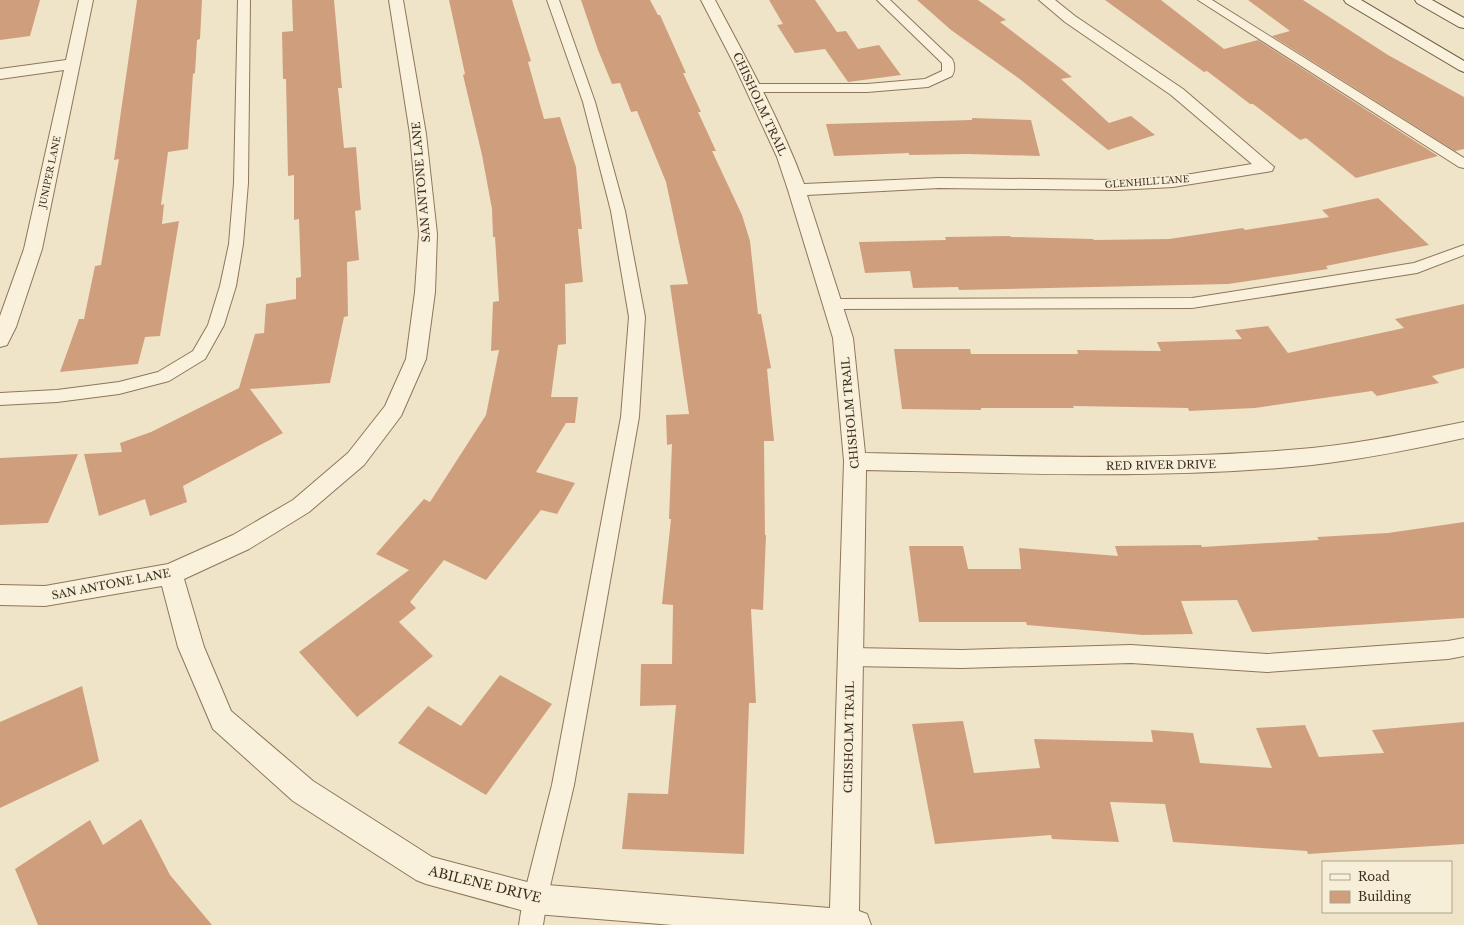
<svg xmlns="http://www.w3.org/2000/svg" width="1464" height="925" font-family="'Libre Baskerville',serif">
<rect width="100%" height="100%" fill="#f0e4c8"/>
<!-- building -->
<g fill="#cf9f7d">
<path d="M0,0h40l-10,36 -30,4z"/>
<path d="M137,0h65l-2,39 -3,1 -2,33 -2,1 -5,75 -20,3 -7,53 3,-1 -2,20 17,-3 -19,115 -15,1 -7,27 -78,8 19,-53h5l11,-53 6,-1 18,-106 -5,1z"/>
<path d="M292,0h42l8,88h-4l6,60 12,-1 5,63 -6,1 4,49 -12,2 1,54 -4,1 -14,66 -80,6 33,44 -100,53 4,16 -37,14 -5,-17 -46,17 -15,-62 38,-2 -2,-9 31,-11 88,-44 16,-54 9,-1 2,-29 30,-5v-21l5,-1 -2,-58 -5,1v-45l-6,1 -2,-97h-3l-1,-47 11,-1z"/>
<path d="M449,0h63l19,61 -3,1 16,57 16,-2 16,50 6,62h-4l5,53 -18,2 1,60 -8,1 -7,52h27l-3,26h-9l-30,49 39,11 -18,31 -16,-4 -55,70 -42,-20 -34,42 6,6 -17,14 34,34 -76,61 -58,-65 110,-82 -33,-16 48,-55 6,3 56,-87 13,-65 -8,1 2,-49 6,-1 -4,-64h-2l-1,-28 -10,-54 -19,-80 2,-1z"/>
<path d="M581,0h69l8,15h2l26,58h-3l18,39h-3l18,39h-4l30,64 8,26 8,73h3l10,54 -4,1 7,72h-10l1,94h1l-3,75 -12,-1 5,94h-7l-5,151 -122,-5 6,-56 40,1 8,-89 -36,1 1,-42h31l1,-59 -11,-1 9,-85h-2l3,-75 -5,1 -1,-30 23,-1 -19,-129 18,-1 -22,-102 -29,-71 -6,1 -11,-29 -8,1 -14,-34z"/>
<path d="M769,0h46l22,32 9,-1 12,18 21,-4 22,30 -53,7 -23,-33 -30,4 -18,-28 6,-1z"/>
<path d="M917,0h61l28,20 -6,2 72,55 -11,2 48,44 22,-7 24,19 -47,15 -87,-70 -70,-50z"/>
<path d="M1105,0h56l63,49 34,-9 180,116 -82,22 -50,-40 -6,2 -47,-36h-3l-43,-33 -3,1z"/>
<path d="M1248,0h55l85,55 76,42v52l-9,2 -183,-115 18,-5z"/>
<path d="M972,118l59,2 9,36 -72,-2 -59,1v-2l-75,3 -8,-32 146,-4z"/>
<path d="M1378,198l51,47 -103,21 2,3 -100,15 -269,6 -1,-3 -45,1 -3,-17 -45,2 -6,-31 87,-2 -1,-3 65,-1 1,1 82,2 1,1 75,-1 74,-11 2,2 84,-13 -7,-7z"/>
<path d="M1464,304v64l-32,8 7,7 -62,13 -5,-5 -117,17 -66,3 -1,-3 -115,-2 1,2h-93v2l-79,-1 -8,-60h76l1,5h107l-1,-4 84,1 -4,-9 85,-3 -7,-9 33,-4 20,27 116,-25 -9,-9z"/>
<path d="M78,454l-30,69 -48,2v-67z"/>
<path d="M1464,522v96l-212,14 -15,-32 -56,1 12,33 -50,1 -116,-10 -1,-3h-107l-10,-76h54l5,23h53l-2,-21 99,8 -3,-10 86,-1 1,2 117,-7 -2,-3 71,-4z"/>
<path d="M500,675l52,29 -66,91 -88,-52 30,-37 33,20z"/>
<path d="M82,686l17,75 -99,47v-86z"/>
<path d="M963,721l11,52 66,-5 -6,-29 119,3 -2,-12 42,3 7,30 72,5 -16,-40 49,-3 14,32 65,-4 -12,-23 92,-8v122l-156,10 -1,-3 -134,-9 -8,-38 -55,-2 9,40 -67,-3 -1,-4 -116,9 -23,-120z"/>
<path d="M141,819l29,56 42,50h-174l-23,-56 75,-49 13,25z"/>
</g>
<g fill="none" stroke-linecap="round" stroke-linejoin="round">
<!-- lane casing -->
<g stroke="#8d765c" stroke-width="2">
<g id="lane">
<path d="M238,0h12l-2,183 -5,61 -7,42 -12,39 -19,34 -36,22 -50,13 -62,8 -57,3v-12l57,-3 62,-8 39,-10 35,-21 15,-26 12,-39 9,-42 5,-61z"/>
<path d="M547,0h12l36,102 30,109 20,106 -6,100 -65,368 -27,114 -4,26h-24l4,-26 29,-114 69,-368 8,-100 -18,-106 -28,-109z"/>
<path d="M877,0h13l62,59c3,5 3,12 0,17l-24,11 -61,5h-114l-5,-1 -1,-3 1,-3 5,-1h114l58,-5 17,-8v-8z"/>
<path d="M1198,0h14l252,158v10l-5,-1z"/>
<path d="M1464,245v10l-47,18 -225,35 -360,1 -6,-1 -2,-4 2,-4 6,-1 360,-1 222,-35z"/>
<path d="M1464,638v18l-16,3 -181,13 -136,-9 -169,5 -111,-2 -7,-2 -3,-7 3,-7 7,-2 111,2 169,-5 136,9 181,-13z"/>
</g>
</g>
<!-- street casing -->
<g stroke="#8d765c" stroke-width="2">
<g id="street">
<path d="M79,0h14l-51,249 -26,78 -9,18 -7,2v-31l24,-67 40,-179 -64,9v-10l66,-9z"/>
<path d="M389,0h14l23,134 11,100 -2,58 -9,67 -25,57 -37,49 -55,47 -60,37 -65,30 20,68 27,64 82,70 119,76 103,27 295,24 14,-447 -11,-123 -45,-148 -11,-33 -44,-95 -32,-62h14c32,60 65,120 89,184l135,-6 178,2 56,-3 79,-13 -81,-69 -106,-73 -26,-22h16l20,16 108,73 91,78 -2,4 -6,1 -93,15 -56,3 -178,-2 -132,7 46,143 12,115c149,3 298,9 447,-5 51,-5 102,-16 152,-26v16c-50,11 -100,21 -152,27 -148,15 -297,8 -446,5l-7,441 8,3 4,11h-198l-138,-11 -109,-30 -10,-4 -123,-79 -80,-72 -35,-82 -16,-61 -117,20 -45,-1v-20l45,1 123,-22 65,-29 60,-35 55,-47 37,-47 21,-47 9,-67 4,-58 -9,-100z"/>
</g>
</g>
<!-- secondary casing -->
<g stroke="#6f573f" stroke-width="2">
<g id="secondary">
<path d="M1344,0h17l103,61v11l-5,-2 -113,-67z"/>
<path d="M1415,0h17l32,18v10l-5,-1 -42,-24z"/>
</g>
</g>
<!-- lane -->
<use href="#lane" fill="#faf1dc" fill-rule="evenodd"/>
<!-- street -->
<use href="#street" fill="#faf1dc" fill-rule="evenodd"/>
<!-- secondary -->
<use href="#secondary" fill="#faf1dc" fill-rule="evenodd"/>
</g>
<g text-anchor="middle" stroke-width="3" stroke-linejoin="round" paint-order="stroke">
<!-- far-street labels -->
<g font-size="9" fill="#3d2e20" stroke="#f7eed8">
<text transform="translate(50 172) rotate(-78)" y="3">JUNIPER LANE</text>
<text transform="translate(1147 182) rotate(-4)" y="3">GLENHILL LANE</text>
</g>
<!-- street labels -->
<g font-size="11" fill="#3d2e20" stroke="#f7eed8">
<text transform="translate(760 104) rotate(65)" y="4">CHISHOLM TRAIL</text>
<text transform="translate(421 182) rotate(-95)" y="4">SAN ANTONE LANE</text>
<text transform="translate(850 413) rotate(-95)" y="4">CHISHOLM TRAIL</text>
<text transform="translate(1161 465) rotate(-1)" y="4">RED RIVER DRIVE</text>
<text transform="translate(111 584) rotate(-11)" y="4">SAN ANTONE LANE</text>
<text transform="translate(849 737) rotate(-89)" y="4">CHISHOLM TRAIL</text>
</g>
<!-- near-street labels -->
<g font-size="13" fill="#3d2e20" stroke="#f7eed8">
<text transform="translate(485 884) rotate(14)" y="5">ABILENE DRIVE</text>
</g>
</g>
<!-- legend -->
<rect x="1322" y="861" width="130" height="52" fill="#f7eed8" stroke="#ada18e"/>
<rect x="1330" y="874" width="20" height="6" fill="#faf1dc" stroke="#ada18e"/>
<text x="1358" y="881" font-size="12" fill="#3d2e20">Road</text>
<rect x="1330" y="891" width="20" height="12" fill="#cf9f7d" stroke="#ada18e"/>
<text x="1358" y="901" font-size="12" fill="#3d2e20">Building</text>
</svg>
